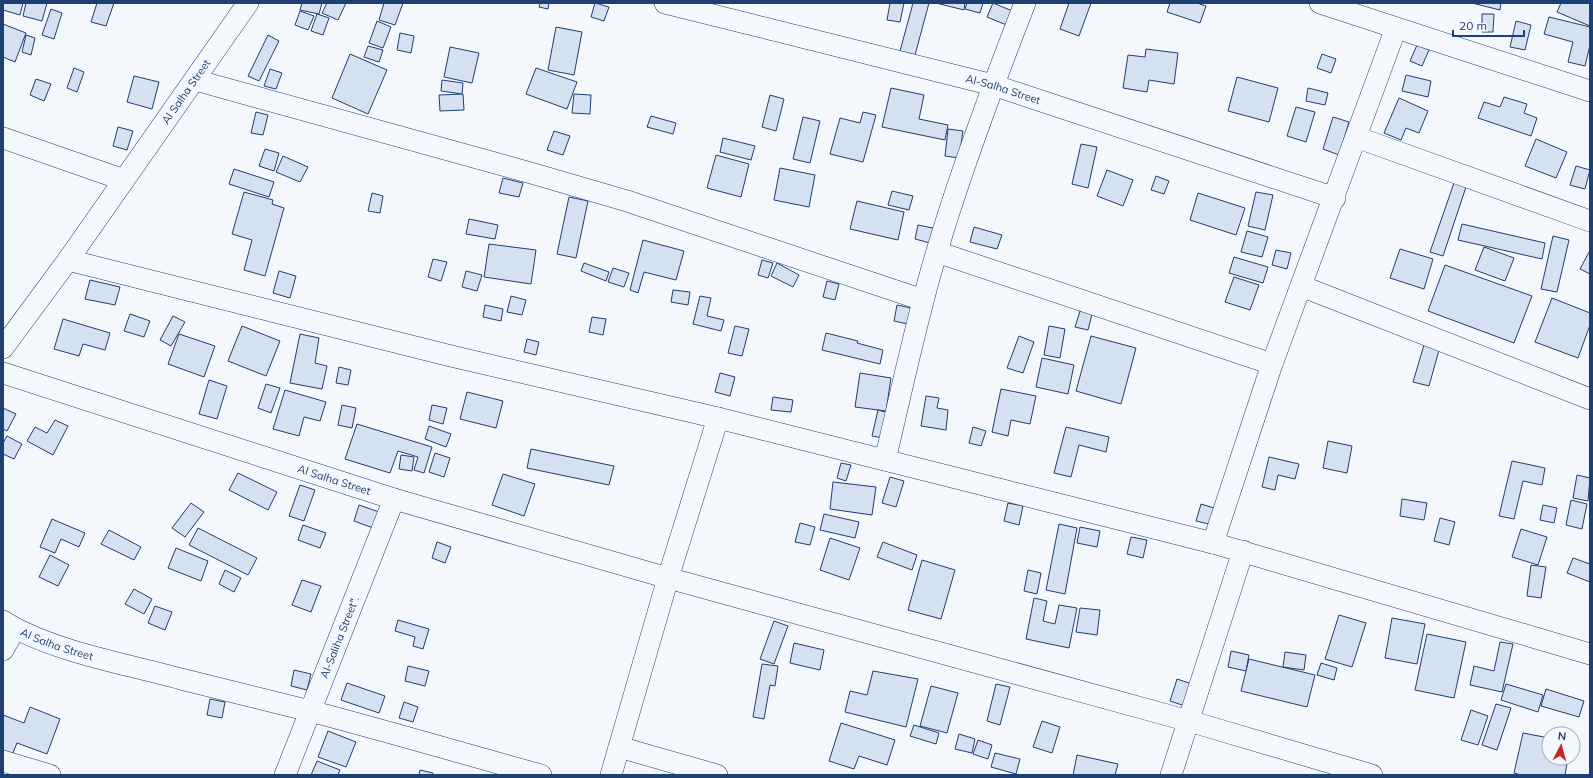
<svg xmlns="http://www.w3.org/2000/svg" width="1593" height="778" font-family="Mulish,sans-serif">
<rect width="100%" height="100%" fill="#f4f7fb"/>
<!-- building -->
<g fill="#d5e0f0" stroke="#1d3f73">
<path d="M3,3h20l-3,12 -17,-5z"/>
<path d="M26,3h21l-5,18 -19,-5z"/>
<path d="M97,3h17l-8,23 -15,-4z"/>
<path d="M302,3h20l-3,11 -19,-4z"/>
<path d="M327,3h19l-8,17 -16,-7z"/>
<path d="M384,3h19l-8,22 -16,-5z"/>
<path d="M540,3h9l-1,6 -9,-2z"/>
<path d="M595,3l14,4 -5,14 -13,-4z"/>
<path d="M890,3h14l-4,19 -13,-2z"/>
<path d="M913,3h16l-14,52 -15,-4z"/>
<path d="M936,3h29l-1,7z"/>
<path d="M967,3h16l-3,10 -15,-4z"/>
<path d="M993,3l22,9 -6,14 -22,-9z"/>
<path d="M1069,3h22l-12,33 -19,-7z"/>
<path d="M1170,3h27l9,3 -6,17 -33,-11z"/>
<path d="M1472,3h29l-1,7z"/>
<path d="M1561,3h29v23l-33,-14z"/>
<path d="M51,9l11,4 -8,26 -12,-4z"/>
<path d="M300,11l14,5 -6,14 -13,-5z"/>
<path d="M317,14l12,4 -6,17 -12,-4z"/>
<path d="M1482,14h12l-1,18h-11z"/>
<path d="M1549,17l41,10v18l-5,21 -17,-4 5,-20 -29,-8z"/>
<path d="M377,21l14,6 -8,21 -14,-5z"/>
<path d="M1516,21l15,4 -6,25 -15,-3z"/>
<path d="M3,24l23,9 -11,29 -12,-5z"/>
<path d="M556,27l26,5 -8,43 -26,-5z"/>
<path d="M400,33l14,3 -3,17 -14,-3z"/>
<path d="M26,35l9,3 -4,17 -9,-3z"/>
<path d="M268,35l11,6 -20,40 -11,-5z"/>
<path d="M1417,45l12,5 -7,16 -12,-5z"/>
<path d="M368,46l15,4 -4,12 -15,-5z"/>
<path d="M450,47l29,6 -7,30 -28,-6z"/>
<path d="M1146,49l32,4 -4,31 -25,-4 -2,12 -24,-4 5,-33 17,2z"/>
<path d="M350,54l37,16 -19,44 -36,-16z"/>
<path d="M1322,54l14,5 -5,14 -14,-5z"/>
<path d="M74,68l10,4 -7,20 -10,-4z"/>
<path d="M536,68l41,14 -10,27 -41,-15z"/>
<path d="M270,69l12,4 -6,16 -12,-3z"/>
<path d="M1406,75l25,6 -3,16 -26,-6z"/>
<path d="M134,76l25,6 -7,27 -25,-7z"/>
<path d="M1237,77l41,11 -9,34 -41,-11z"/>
<path d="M36,79l15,5 -7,17 -14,-6z"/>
<path d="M442,80l21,3 -1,11 -21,-3z"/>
<path d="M891,88l33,7 -5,24 29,6 -3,15 -63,-13z"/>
<path d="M1308,88l20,5 -3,12 -19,-4z"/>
<path d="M463,94l1,16 -24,1 -1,-16z"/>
<path d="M574,94l17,1 -1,19 -18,-1z"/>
<path d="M770,95l14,4 -8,32 -14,-4z"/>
<path d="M1504,97l23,7 -3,9 13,5 -6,18 -53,-18 6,-16 16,5z"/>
<path d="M1399,98l29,13 -9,22 -13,-5 -5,12 -17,-7z"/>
<path d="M1296,107l19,5 -9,30 -19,-6z"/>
<path d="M256,112l12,3 -5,20 -12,-2z"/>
<path d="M863,112l13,3 -13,47 -33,-8 10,-36 20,5z"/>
<path d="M651,116l25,7 -3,11 -26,-7z"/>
<path d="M803,117l17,4 -10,42 -17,-4z"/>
<path d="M1333,117l16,5 -10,33 -16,-6z"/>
<path d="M118,127l15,4 -6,19 -14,-4z"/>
<path d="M948,129l15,2 -4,27 -14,-2z"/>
<path d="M554,131l16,5 -7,19 -16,-5z"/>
<path d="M723,138l32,8 -4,14 -31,-8z"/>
<path d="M1536,139l31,13 -11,26 -31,-12z"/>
<path d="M1081,144l16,3 -9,41 -16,-4z"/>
<path d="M265,149l14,4 -5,18 -15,-5z"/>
<path d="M716,155l33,9 -8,33 -34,-9z"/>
<path d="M283,156l25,11 -8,15 -24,-10z"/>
<path d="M1576,166l14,4 -5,19 -15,-4z"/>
<path d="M780,168l35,7 -6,32 -35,-7z"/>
<path d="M234,169l40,13 -5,15 -40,-13z"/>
<path d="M1107,170l26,10 -10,26 -26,-10z"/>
<path d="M1156,176l13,5 -5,13 -13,-4z"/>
<path d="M503,178l20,5 -4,14 -20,-4z"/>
<path d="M1455,180l12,4 -24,72 -13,-4z"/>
<path d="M892,191l21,5 -4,14 -21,-5z"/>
<path d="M244,192l29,8 -1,4 12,4 -19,68 -21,-6 8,-30 -20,-6z"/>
<path d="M1256,192l17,3 -8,35 -17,-4z"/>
<path d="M372,193l11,3 -3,17 -12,-2z"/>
<path d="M1198,193l47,15 -9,27 -46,-15z"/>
<path d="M569,197l19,4 -12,57 -19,-4z"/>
<path d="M857,201l47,11 -6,28 -48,-11z"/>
<path d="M469,219l29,6 -3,14 -29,-5z"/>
<path d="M1462,224l83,19 -3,16 -84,-19z"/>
<path d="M918,225l15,3 -3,15 -15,-4z"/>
<path d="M974,227l28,8 -5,14 -27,-7z"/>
<path d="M1247,231l21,6 -6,20 -21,-5z"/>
<path d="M1553,236l16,4 -12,52 -16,-3z"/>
<path d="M643,240l41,11 -8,29 -32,-8 -6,21 -8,-3z"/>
<path d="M489,244l47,6 -5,34 -47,-7z"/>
<path d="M1484,247l30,11 -9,23 -30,-11z"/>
<path d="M1400,249l33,10 -9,30 -34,-11z"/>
<path d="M1276,250l15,3 -4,16 -15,-4z"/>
<path d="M1589,252l1,1v21l-10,-5z"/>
<path d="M1234,257l34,10 -5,16 -34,-10z"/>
<path d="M433,259l14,3 -6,19 -13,-4z"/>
<path d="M762,260l11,3 -5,15 -10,-3z"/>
<path d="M584,263l25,9 -3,9 -25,-10z"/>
<path d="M777,263l22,12 -6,12 -22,-11z"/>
<path d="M1445,265l87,31 -18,47 -86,-32z"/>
<path d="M613,268l16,5 -5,14 -16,-5z"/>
<path d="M279,271l17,5 -6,22 -17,-5z"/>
<path d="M466,271l16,4 -5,16 -15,-4z"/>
<path d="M1234,277l25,8 -9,25 -25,-8z"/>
<path d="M90,280l30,7 -5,18 -30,-6z"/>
<path d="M827,281l12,3 -4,16 -12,-3z"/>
<path d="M673,290l17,2 -2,13 -17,-3z"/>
<path d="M511,296l15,4 -4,15 -15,-3z"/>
<path d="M700,296l11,2 -4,18 17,4 -3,11 -28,-7z"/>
<path d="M1552,298l38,15v12l-12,33 -43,-16z"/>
<path d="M485,305l18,4 -2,12 -18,-4z"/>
<path d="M897,305l14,3 -3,16 -14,-3z"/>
<path d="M1080,311l12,3 -4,16 -13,-3z"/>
<path d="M130,314l20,7 -6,16 -20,-6z"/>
<path d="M173,316l12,6 -14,24 -11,-6z"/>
<path d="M592,317l14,2 -3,16 -14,-3z"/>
<path d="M63,319l47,14 -5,17 -22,-6 -4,12 -25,-7z"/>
<path d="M242,326l38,15 -14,35 -38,-15z"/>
<path d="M735,326l14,3 -7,27 -14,-3z"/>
<path d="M1049,326l16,3 -5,29 -16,-3z"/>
<path d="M826,333l32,8 -1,2 26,7 -3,14 -58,-14z"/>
<path d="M179,334l36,12 -11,31 -36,-13z"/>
<path d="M300,334l19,4 -4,25 12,3 -5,23 -32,-6z"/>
<path d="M1019,336l15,6 -11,31 -16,-5z"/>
<path d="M1091,336l45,12 -15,56 -45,-13z"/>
<path d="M527,339l12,3 -3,13 -12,-3z"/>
<path d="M1424,345l15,5 -10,36 -16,-4z"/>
<path d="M1042,358l32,7 -6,29 -32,-7z"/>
<path d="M339,367l12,3 -3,15 -12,-2z"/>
<path d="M720,373l15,4 -5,19 -15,-4z"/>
<path d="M860,373l31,5 -5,33 -31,-4z"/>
<path d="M209,380l18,6 -10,33 -18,-5z"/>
<path d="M266,384l14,4 -9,25 -13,-5z"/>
<path d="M1001,389l35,7 -6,28 -19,-4 -3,16 -16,-4z"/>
<path d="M285,390l41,12 -6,19 -16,-4 -5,19 -26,-7z"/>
<path d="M467,392l36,9 -7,27 -36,-9z"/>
<path d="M926,396l13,2 -2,10 11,2 -2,20 -25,-4z"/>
<path d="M773,397l20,3 -2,12 -20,-2z"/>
<path d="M342,405l14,3 -4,20 -14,-3z"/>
<path d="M432,405l15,3 -4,16 -14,-4z"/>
<path d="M3,408l13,6 -9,17 -4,-2z"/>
<path d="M878,410l11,3 -6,25 -11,-2z"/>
<path d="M55,420l13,6 -15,29 -26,-14 8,-14 12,6z"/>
<path d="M357,424l75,23 -8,26 -10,-3 4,-13 -20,-6 -8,22 -45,-14z"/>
<path d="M429,426l22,8 -5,13 -21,-8z"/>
<path d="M973,427l13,4 -5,15 -12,-3z"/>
<path d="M1066,427l43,10 -3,15 -27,-7 -8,32 -17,-4z"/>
<path d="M7,436l15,8 -8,15 -11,-5v-11z"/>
<path d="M1328,441l24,5 -5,27 -24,-5z"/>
<path d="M531,449l83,17 -5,19 -82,-17z"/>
<path d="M435,453l15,5 -6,19 -15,-5z"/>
<path d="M401,455l13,2 -2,14 -13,-2z"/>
<path d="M1269,457l30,7 -4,15 -17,-4 -3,15 -13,-3z"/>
<path d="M1512,461l33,7 -3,17 -19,-4 -9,38 -15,-3z"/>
<path d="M841,463l10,2 -5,16 -9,-3z"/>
<path d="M238,473l39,19 -9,18 -39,-20z"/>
<path d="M503,474l32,10 -11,32 -32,-11z"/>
<path d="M1577,475l13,3 -2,23 -15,-3z"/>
<path d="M890,477l14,4 -8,26 -14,-4z"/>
<path d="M833,482l43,5 -4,28 -42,-6z"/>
<path d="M300,485l15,5 -11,31 -15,-5z"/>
<path d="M1402,499l25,4 -3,17 -24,-4z"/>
<path d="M1571,500l16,4 -5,25 -16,-4z"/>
<path d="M191,503l13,9 -19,25 -13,-9z"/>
<path d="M1008,503l15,3 -4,19 -15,-4z"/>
<path d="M1201,504l13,4 -5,16 -13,-3z"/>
<path d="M359,505l23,8 -6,16 -22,-8z"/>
<path d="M1543,505l14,3 -3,15 -14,-3z"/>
<path d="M824,514l35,8 -4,16 -35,-8z"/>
<path d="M1440,518l15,4 -6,23 -15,-4z"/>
<path d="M52,519l33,14 -6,14 -18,-8 -6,14 -15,-6z"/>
<path d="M800,523l15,4 -5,18 -15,-3z"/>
<path d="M1059,524l18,4 -12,66 -19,-4z"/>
<path d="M303,525l23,8 -6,15 -22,-8z"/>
<path d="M1080,527l20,4 -3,16 -20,-4z"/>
<path d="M198,528l59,30 -9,17 -59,-30z"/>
<path d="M1521,529l26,8 -9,28 -26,-8z"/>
<path d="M109,530l32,17 -7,13 -33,-16z"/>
<path d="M1131,537l16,3 -4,18 -16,-4z"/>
<path d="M830,538l30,10 -11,32 -29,-10z"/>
<path d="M437,542l14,5 -6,16 -13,-5z"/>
<path d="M883,542l34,13 -5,15 -35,-13z"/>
<path d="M176,548l32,13 -7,20 -33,-13z"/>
<path d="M50,555l19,10 -11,21 -19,-9z"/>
<path d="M1573,558l17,6v18l-23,-9z"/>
<path d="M922,560l33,10 -14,49 -33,-9z"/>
<path d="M1531,565l15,2 -5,31 -14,-2z"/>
<path d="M225,570l16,8 -7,14 -15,-8z"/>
<path d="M1028,570l13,3 -4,21 -13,-3z"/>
<path d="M302,580l19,6 -10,26 -19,-7z"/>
<path d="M134,589l18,10 -8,15 -19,-10z"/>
<path d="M1034,598l13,3 -4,20 12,3 4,-19 18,3 -8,40 -43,-9z"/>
<path d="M155,606l17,6 -7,18 -17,-7z"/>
<path d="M1080,608l20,2 -3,25 -21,-3z"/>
<path d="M1339,615l27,8 -14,44 -27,-8z"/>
<path d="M1392,618l33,6 -8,40 -32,-6z"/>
<path d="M398,620l31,9 -6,20 -10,-3 2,-9 -20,-6z"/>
<path d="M774,621l14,5 -14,38 -14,-5z"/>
<path d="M1427,634l39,8 -12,56 -39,-8z"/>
<path d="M1500,642l13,2 -11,48 -32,-7 4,-19 20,5z"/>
<path d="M794,643l30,7 -4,20 -30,-7z"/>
<path d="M1231,651l18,4 -3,16 -18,-4z"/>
<path d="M1285,652l21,3 -2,15 -21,-3z"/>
<path d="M1249,659l66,16 -8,32 -66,-16z"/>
<path d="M1321,663l16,5 -3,12 -17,-5z"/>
<path d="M762,664l16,2 -3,20 -5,-1 -6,34 -11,-2z"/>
<path d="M408,666l21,5 -4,15 -20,-5z"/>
<path d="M294,670l17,4 -4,16 -16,-4z"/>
<path d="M873,671l45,8 -12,48 -61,-15 5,-21 17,4z"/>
<path d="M1177,679l21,7 -7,22 -21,-7z"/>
<path d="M347,683l38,13 -6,17 -38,-13z"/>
<path d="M996,684l14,3 -10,38 -13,-4z"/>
<path d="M1506,684l37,11 -5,17 -37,-12z"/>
<path d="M931,686l27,7 -11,40 -27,-7z"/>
<path d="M1546,689l38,12 -5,16 -38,-11z"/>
<path d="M210,699l15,3 -3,16 -15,-3z"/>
<path d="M404,702l14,5 -5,15 -14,-4z"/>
<path d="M1496,704l15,4 -14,42 -15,-5z"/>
<path d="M30,707l30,12 -13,35 -30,-11 -5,12 -9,-4v-36l21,8z"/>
<path d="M1471,710l17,6 -10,29 -17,-5z"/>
<path d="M1042,721l18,6 -8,26 -19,-6z"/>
<path d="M841,723l54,17 -8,25 -28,-9 -5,13 -25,-8z"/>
<path d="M914,725l25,8 -3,11 -26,-8z"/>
<path d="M328,731l28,11 -10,25 -28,-10z"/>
<path d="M1523,733l26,5v20h19l-3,17h-44l-7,-2z"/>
<path d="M959,734l16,5 -3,14 -17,-4z"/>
<path d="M978,740l14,5 -4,14 -15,-5z"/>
<path d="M995,753l25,6 -4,15 -25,-7z"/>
<path d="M1077,755l41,9 -3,11h-42z"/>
<path d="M317,761l23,9 -2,5h-27z"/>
<path d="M420,770l13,3v2h-14z"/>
</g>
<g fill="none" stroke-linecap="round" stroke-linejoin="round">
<!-- street casing -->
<g stroke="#1d3f73" stroke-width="22">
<g id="street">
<path id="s1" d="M665,3l328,82 342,113"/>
<path d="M1320,3l270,88"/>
<path d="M195,80l336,93 96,28 296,99"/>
<path d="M1356,137l234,84"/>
<path d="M3,138l121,42"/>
<path d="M937,252l335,112"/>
<path d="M68,260l383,96 267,62 495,125 377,111"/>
<path d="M1301,286l289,113"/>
<path id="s2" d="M3,348l65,-88 180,-257"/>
<path id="s3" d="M3,373l391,126 274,79 521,143 183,54"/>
<path d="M885,460c17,-70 31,-140 52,-209 25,-84 56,-166 88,-248"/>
<path d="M1213,543l59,-179 124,-336"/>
<path id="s4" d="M3,621c47,30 124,43 178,58 43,11 86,21 129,32 77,20 154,43 231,64"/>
<path d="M3,650l12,-21"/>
<path d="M619,747l98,28"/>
<path d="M3,761l47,14"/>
<path id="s5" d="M285,775l109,-276"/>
<path d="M611,775l57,-197 50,-160"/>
<path d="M1171,775l72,-224"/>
</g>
</g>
<!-- street -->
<use href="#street" stroke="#f4f7fb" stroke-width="21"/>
</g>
<g text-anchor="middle" stroke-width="3" stroke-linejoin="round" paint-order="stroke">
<!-- street labels -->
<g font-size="11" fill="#1d3f73" stroke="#f4f7fb">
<text dy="4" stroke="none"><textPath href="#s1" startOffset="349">Al-Salha Street</textPath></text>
<text dy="4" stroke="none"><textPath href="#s2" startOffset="315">Al Salha Street</textPath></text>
<text dy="4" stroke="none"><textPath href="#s3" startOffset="348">Al Salha Street</textPath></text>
<text dy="4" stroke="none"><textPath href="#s5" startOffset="148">Al-Saliha Street".</textPath></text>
<text dy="4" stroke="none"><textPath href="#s4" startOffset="59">Al Salha Street</textPath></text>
</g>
</g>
<!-- border -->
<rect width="1593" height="778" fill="none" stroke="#1d3f73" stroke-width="8"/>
<!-- north arrow -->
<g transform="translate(1561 746) rotate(6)"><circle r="19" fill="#f4f7fb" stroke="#9eadc5"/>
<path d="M0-3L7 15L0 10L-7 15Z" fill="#c62828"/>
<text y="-6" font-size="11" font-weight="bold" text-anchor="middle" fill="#1d3f73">N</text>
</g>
<!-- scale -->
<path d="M1453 30v6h71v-6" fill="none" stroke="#1d3f73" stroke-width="2"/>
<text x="1459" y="30" font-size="12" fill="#1d3f73" stroke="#f4f7fb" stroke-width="3" paint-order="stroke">20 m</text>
</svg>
